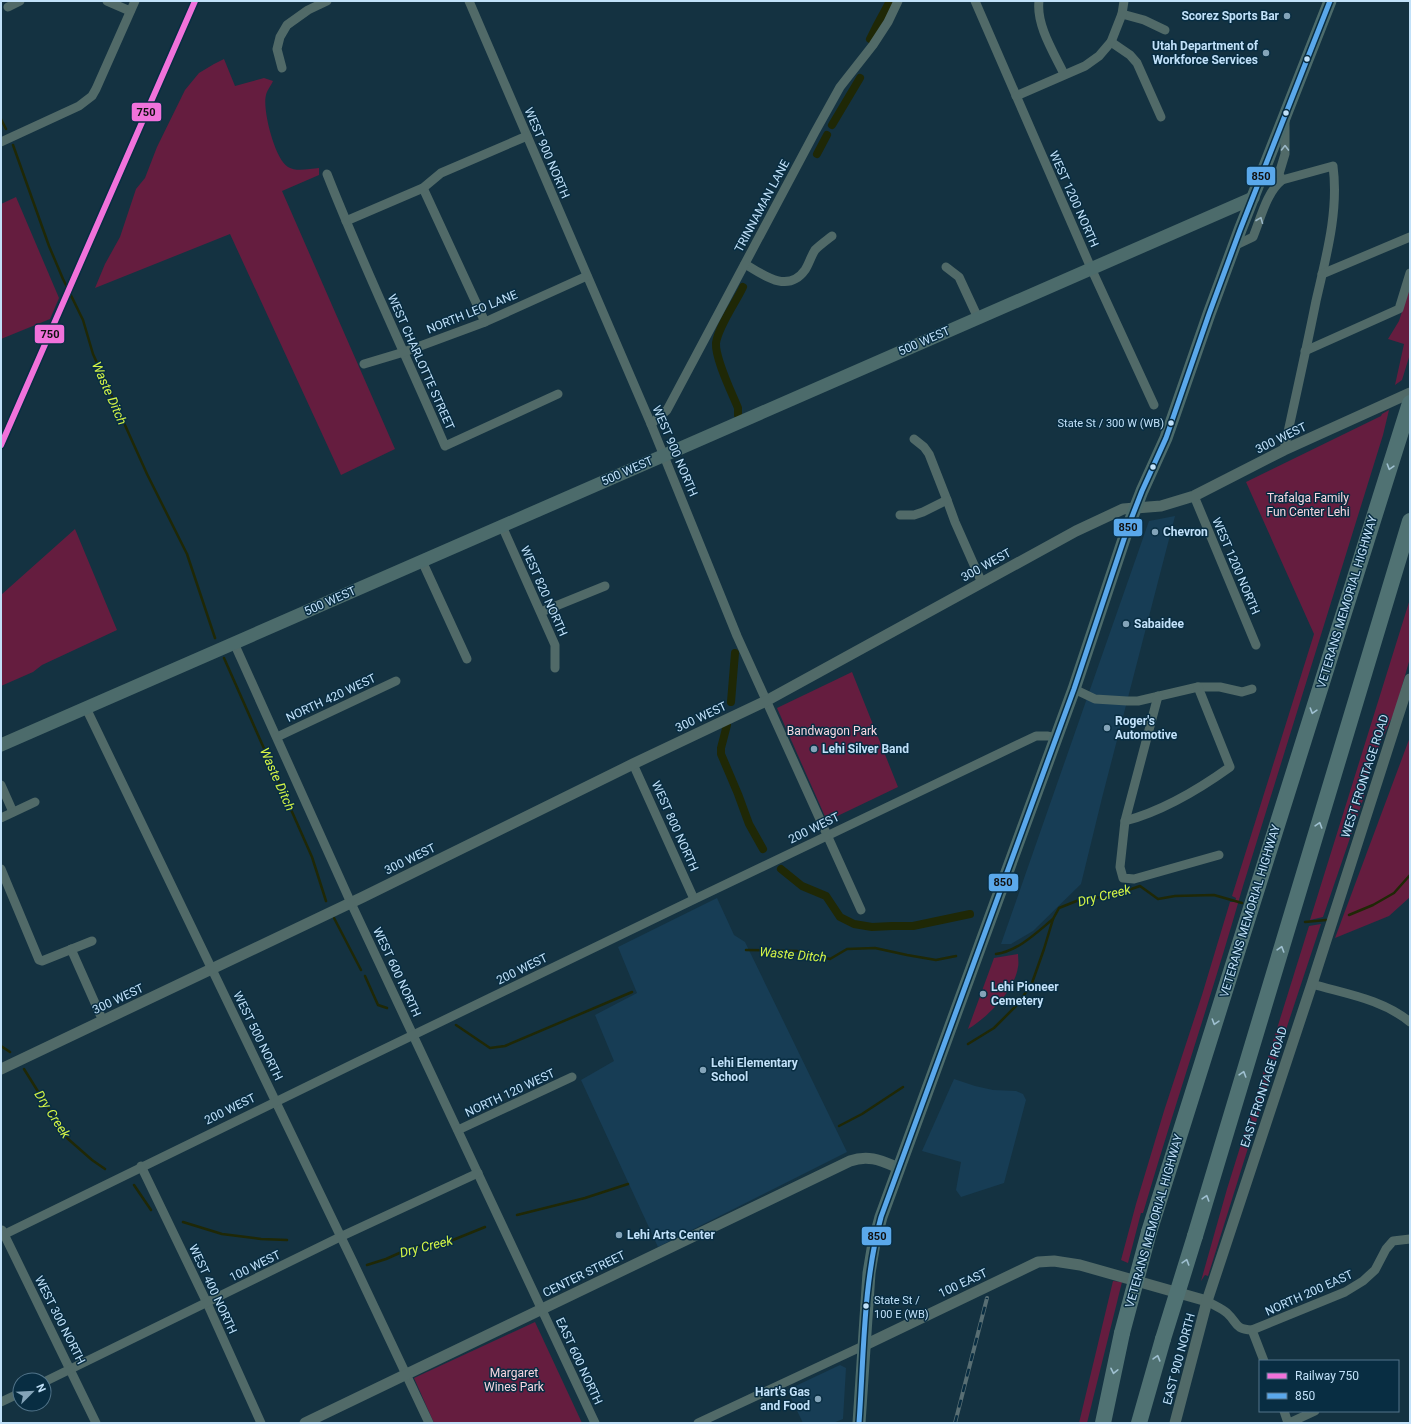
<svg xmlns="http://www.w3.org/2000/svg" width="1411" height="1424" font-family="Roboto,sans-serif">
<rect width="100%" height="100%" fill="#143241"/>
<!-- built -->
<g fill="#173d55">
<path d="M1175,516l-73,282 -21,86 -48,47 -22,13h-10l148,-423z"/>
<path d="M717,898l17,37 11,7 102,210 -189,95 -77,-167 33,-19 -19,-46 42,-22 -19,-46z"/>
<path d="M954,1079l21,7 18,4 23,1 7,3 3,6 -22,83 -43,14 -5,-7 5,-28 -39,-11z"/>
<path d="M840,1365l6,3 -3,51 -10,4h-30l-16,-33z"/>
</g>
<!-- green -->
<g fill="#651d3f">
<path d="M224,59l11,27 29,-8 9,3c-2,5 -6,9 -7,14 -4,14 9,65 22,72 8,5 21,2 31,1v7l-37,16 113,258 -54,26 -111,-241 -135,54 10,-24 15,-27 16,-48 9,-11 12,-31 28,-57 14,-17 15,-9z"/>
<path d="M16,197l43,101 -9,21 -49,20v-135z"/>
<path d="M1410,287v67l-8,26 -7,5 9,-41 -16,-5 11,-18z"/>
<path d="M1389,410l-6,25 -140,451c-31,109 -68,218 -100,327h-2l-13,50 -7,-3 15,-56 28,-93 38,-116 28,-93h5l1,-4 -4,-2 82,-262 -68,-152 135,-66 1,-2z"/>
<path d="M75,529l42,101 -75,35 -9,7 -32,14v-91z"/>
<path d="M1410,599v59l-15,53 -21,46 -4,5 -6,35 -41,120 -13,3z"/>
<path d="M852,672l46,115 -71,34 -50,-113z"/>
<path d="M1410,737v160l-21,19 -54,22z"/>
<path d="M1321,924l-53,160 -60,192 -3,-1 -4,6 26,-92 82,-263z"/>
<path d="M1018,954c0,4 1,9 0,13 -3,23 -31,51 -50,62l26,-71z"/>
<path d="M1113,1281l9,1 -35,141h-8z"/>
<path d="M535,1322l47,101h-148l-20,-45z"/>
</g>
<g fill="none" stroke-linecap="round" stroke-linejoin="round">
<!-- stream -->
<g stroke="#1f2806" stroke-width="2.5">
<path d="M1,119l5,10"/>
<path d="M13,145l36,101 14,33 20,41 10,34 54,120 40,80 28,84"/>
<path d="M224,658l88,199 14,44"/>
<path d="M1349,915l24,-10 21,-12 16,-18"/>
<path d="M334,918l27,52"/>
<path d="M1305,922l21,-2"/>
<path d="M746,950l51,1 33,8 17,-10 28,-1 32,7 29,5 20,-4"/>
<path d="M996,954c22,-3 40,-21 57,-35"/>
<path d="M365,976l13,29 9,3"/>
<path d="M456,1025l34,23 15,-2 127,-54"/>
<path d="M968,1044l26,-16 24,-24 14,-21 12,-34 9,-30 6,-11 25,-10 24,-1 32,-11 18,13 17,-3 39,-1 28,8"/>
<path d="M1,1046l9,6"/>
<path d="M24,1069l43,69 25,22 13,9"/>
<path d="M839,1126l23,-12 41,-27"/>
<path d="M134,1185l17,25"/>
<path d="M517,1215l68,-17 43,-14"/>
<path d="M183,1222l39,12 39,5 26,1"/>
<path d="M367,1265l19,-6 27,-12 35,-5 37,-15"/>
</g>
<!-- canal -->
<g stroke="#1f2806" stroke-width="8">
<path d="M870,39l6,-12 14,-26"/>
<path d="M832,125l28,-47"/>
<path d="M817,154l10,-19"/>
<path d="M738,415v-7c-6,-15 -23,-49 -22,-65 2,-16 20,-41 27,-56"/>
<path d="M731,702l4,-49"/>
<path d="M727,725l-6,23v6l17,40 11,30 14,25"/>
<path d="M781,869l21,17 24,10 14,21 14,7 18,3 20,-1h21l57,-12"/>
</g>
<!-- minor -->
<g stroke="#516a68" stroke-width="9">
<path d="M107,1l23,10"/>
<path d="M469,1l182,423 86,212 124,274"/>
<path d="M975,1l116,267 63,137"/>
<path d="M1039,1c-3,24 15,52 25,73"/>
<path d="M8,7l12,-6"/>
<path d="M1122,14l22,6 21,10"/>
<path d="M1111,42l19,13 7,8 24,54"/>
<path d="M282,68l-5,-19 3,-12 7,-12 21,-15 19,-9"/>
<path d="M1016,96l69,-30 14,-10 12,-14 11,-28 2,-13"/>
<path d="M1,142l78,-36 13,-10 4,-7 39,-88"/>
<path d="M327,174c36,92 79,181 118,272l113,-52"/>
<path d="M1282,180l-3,-6 6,-20v-33"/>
<path d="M423,188l62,134"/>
<path d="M346,221l77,-33 18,-15 86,-37"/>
<path d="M1234,246l19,-9c8,-19 13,-44 29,-57l51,-14c6,45 -7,91 -17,135 -10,50 -21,99 -32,149"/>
<path d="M745,264c18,11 43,30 60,6 4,-6 6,-14 10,-20 5,-5 12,-10 17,-14"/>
<path d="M946,267l13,10 19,41"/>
<path d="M1322,274l88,-37"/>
<path d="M1305,351l94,-42 11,-36"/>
<path d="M364,364l40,-12 81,-30 102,-46"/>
<path d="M651,424l16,-14 148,-278 25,-45 33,-42 15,-23 10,-21"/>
<path d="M914,439l10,8 5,7 18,46 8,22 27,61"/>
<path d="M1194,496l62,149"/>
<path d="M900,515h14l9,-3 24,-12"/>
<path d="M502,526l53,119v23"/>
<path d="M422,561l45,98"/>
<path d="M541,612l64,-26"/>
<path d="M234,643l117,260 244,520"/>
<path d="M1074,689l21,10 32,2h11l60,-14h22l22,5 10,-3"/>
<path d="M1158,696l-33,125 -5,46 3,11 11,1 85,-24"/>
<path d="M86,708l267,554 76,161"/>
<path d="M277,737l119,-56"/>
<path d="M633,764l61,135"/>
<path d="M1,785l12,27"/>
<path d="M1,818l34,-16"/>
<path d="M1125,821c38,-10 73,-31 105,-54l-32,-80"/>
<path d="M1,869l38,91 3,1 50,-20"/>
<path d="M71,949l32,72"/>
<path d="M1312,984c34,10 70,15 98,38"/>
<path d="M458,1130l114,-53"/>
<path d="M141,1166l66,137 54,120"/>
<path d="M2,1230l94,193"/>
<path d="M1,1236c231,-114 464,-226 696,-338 113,-55 226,-107 339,-162h12l8,2"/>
<path d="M1207,1301c6,4 14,7 20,12 11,10 7,16 25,17l93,-38 18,-11 12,-11 11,-21 7,-8 17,-2"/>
<path d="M1252,1330l12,31"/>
<path d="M44,1382l296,-145 138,-64"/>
<path d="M1,1402l19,-9"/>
<path d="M1284,1411l4,12"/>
<path d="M698,1423l167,-78"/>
<path d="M1289,1423l26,-12"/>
</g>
<!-- tertiary -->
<g stroke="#516a68" stroke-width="11">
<path d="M1,1069l362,-172 270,-133 133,-63 310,-170 47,-22 38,-3 33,-10 90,-46 126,-57"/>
<path d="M865,1345l173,-83 16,-1 26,4 127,36"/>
<path d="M305,1423l545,-262c19,-7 32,0 49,7"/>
<path d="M1175,1423l32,-122 105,-317 98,-305"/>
</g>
<!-- secondary -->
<g stroke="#4c6b6b" stroke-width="13">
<path d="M1,745l1252,-547"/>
<path d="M859,1423l10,-150 5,-30 7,-26 193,-528 54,-162 14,-36 24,-53 43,-124 31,-84 90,-229"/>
</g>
<!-- motorway -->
<g stroke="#507273" stroke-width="16">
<path d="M1149,1232l261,-829"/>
<path d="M1195,1236l215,-715"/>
<path d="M1103,1423l19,-90"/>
<path d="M1139,1423l24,-84"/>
</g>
<!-- rail casing -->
<g stroke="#586e73" stroke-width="4">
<path id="rail" d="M955,1423l32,-125"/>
</g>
<!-- rail -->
<use href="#rail" stroke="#082d42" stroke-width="2.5" stroke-dasharray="8" stroke-linecap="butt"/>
<!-- motorway-bridge -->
<g stroke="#507273" stroke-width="16">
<path d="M1122,1333l27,-101"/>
<path d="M1163,1339l32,-103"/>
</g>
<!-- bus-1 casing -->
<g stroke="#082d42" stroke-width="8">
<path id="bus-1" d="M859,1423c5,-69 4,-139 22,-206l193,-528 54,-162 14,-36 24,-53 43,-124 31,-84 90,-229"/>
</g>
<!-- bus-1 -->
<use href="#bus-1" stroke="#5aa8eb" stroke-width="5"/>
<!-- rail-1 casing -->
<g stroke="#082d42" stroke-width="9">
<path id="rail-1" d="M1,445l194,-444"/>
</g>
<!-- rail-1 -->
<use href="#rail-1" stroke="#f172db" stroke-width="6"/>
</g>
<!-- one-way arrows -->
<defs><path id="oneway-chevron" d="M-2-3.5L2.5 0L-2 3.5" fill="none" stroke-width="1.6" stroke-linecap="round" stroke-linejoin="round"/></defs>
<g stroke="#9ab7c6">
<use href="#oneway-chevron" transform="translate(1285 148) rotate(-89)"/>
<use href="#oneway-chevron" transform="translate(1260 220) rotate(-68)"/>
</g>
<g stroke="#9fc0d1">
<use href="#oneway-chevron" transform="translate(1390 467) rotate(107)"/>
<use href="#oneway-chevron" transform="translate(1313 711) rotate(107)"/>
<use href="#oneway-chevron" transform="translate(1319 825) rotate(-73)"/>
<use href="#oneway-chevron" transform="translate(1281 949) rotate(-73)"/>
<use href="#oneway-chevron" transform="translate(1215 1022) rotate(107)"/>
<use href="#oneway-chevron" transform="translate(1243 1074) rotate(-73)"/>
<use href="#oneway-chevron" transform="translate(1206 1198) rotate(-73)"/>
<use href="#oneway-chevron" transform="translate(1186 1262) rotate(-73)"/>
<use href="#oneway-chevron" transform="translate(1157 1358) rotate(-74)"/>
<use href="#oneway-chevron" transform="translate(1114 1371) rotate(102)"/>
</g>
<!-- markers -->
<g fill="#84a4b9" stroke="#082d42" stroke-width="1.5">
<circle cx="1287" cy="16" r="4"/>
<circle cx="1266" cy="53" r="4"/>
<circle cx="1155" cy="532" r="4"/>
<circle cx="1126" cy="624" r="4"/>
<circle cx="1107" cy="728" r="4"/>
<circle cx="814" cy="749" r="4"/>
<circle cx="983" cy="994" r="4"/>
<circle cx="703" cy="1070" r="4"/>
<circle cx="619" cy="1235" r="4"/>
<circle cx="818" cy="1399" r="4"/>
</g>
<g fill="#c1e1f9" stroke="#082d42" stroke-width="1.5">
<circle cx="1307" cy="59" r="3.5"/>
<circle cx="1286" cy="113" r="3.5"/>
<circle cx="1171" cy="423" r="3.5"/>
<circle cx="1153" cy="467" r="3.5"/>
<circle cx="866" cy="1306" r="3.5"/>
</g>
<g text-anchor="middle" stroke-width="3" stroke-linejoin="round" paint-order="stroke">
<!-- bus labels -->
<g font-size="11" fill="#c1e1f9" stroke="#082d42" text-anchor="end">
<text x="1164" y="427">State St / 300 W (WB)</text>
<text x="874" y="1304" text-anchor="start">State St /<tspan x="874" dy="14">100 E (WB)</tspan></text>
</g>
<!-- poi labels -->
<g font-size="12" font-weight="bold" fill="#c1e1f9" stroke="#082d42" text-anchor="start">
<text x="1279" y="20" text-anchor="end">Scorez Sports Bar</text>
<text x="1258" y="50" text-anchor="end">Utah Department of<tspan x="1258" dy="14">Workforce Services</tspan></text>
<text x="1163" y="536">Chevron</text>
<text x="1134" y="628">Sabaidee</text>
<text x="1115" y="725">Roger's<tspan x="1115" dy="14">Automotive</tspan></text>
<text x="822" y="753">Lehi Silver Band</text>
<text x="991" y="991">Lehi Pioneer<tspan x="991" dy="14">Cemetery</tspan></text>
<text x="711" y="1067">Lehi Elementary<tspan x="711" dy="14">School</tspan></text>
<text x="627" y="1239">Lehi Arts Center</text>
<text x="810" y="1396" text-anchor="end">Hart's Gas<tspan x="810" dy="14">and Food</tspan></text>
</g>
<!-- street labels -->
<g font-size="12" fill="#c1e1f9" stroke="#082d42">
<text transform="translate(547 153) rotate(67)" y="4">WEST 900 NORTH</text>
<text transform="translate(1074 199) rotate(66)" y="4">WEST 1200 NORTH</text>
<text transform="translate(762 206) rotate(-62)" y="4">TRINNAMAN LANE</text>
<text transform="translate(472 312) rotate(-22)" y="4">NORTH LEO LANE</text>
<text transform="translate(924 341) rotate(-24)" y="4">500 WEST</text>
<text transform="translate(421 362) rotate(66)" y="4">WEST CHARLOTTE STREET</text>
<text transform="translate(1281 438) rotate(-26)" y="4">300 WEST</text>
<text transform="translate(675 451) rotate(67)" y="4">WEST 900 NORTH</text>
<text transform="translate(627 471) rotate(-24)" y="4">500 WEST</text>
<text transform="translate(986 565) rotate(-29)" y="4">300 WEST</text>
<text transform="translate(1236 566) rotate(67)" y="4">WEST 1200 NORTH</text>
<text transform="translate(544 591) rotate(66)" y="4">WEST 820 NORTH</text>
<text transform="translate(330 601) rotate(-24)" y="4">500 WEST</text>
<text transform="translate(1347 602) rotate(-73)" y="4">VETERANS MEMORIAL HIGHWAY</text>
<text transform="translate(331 698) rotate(-25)" y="4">NORTH 420 WEST</text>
<text transform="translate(701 717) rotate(-25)" y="4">300 WEST</text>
<text transform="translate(1365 776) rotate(-72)" y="4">WEST FRONTAGE ROAD</text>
<text transform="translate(675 826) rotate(66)" y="4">WEST 800 NORTH</text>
<text transform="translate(814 828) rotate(-26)" y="4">200 WEST</text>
<text transform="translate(410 859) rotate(-26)" y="4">300 WEST</text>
<text transform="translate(1250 911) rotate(-73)" y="4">VETERANS MEMORIAL HIGHWAY</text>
<text transform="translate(522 969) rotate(-26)" y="4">200 WEST</text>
<text transform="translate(397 972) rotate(65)" y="4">WEST 600 NORTH</text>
<text transform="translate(118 999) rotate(-25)" y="4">300 WEST</text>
<text transform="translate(258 1036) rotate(64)" y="4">WEST 500 NORTH</text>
<text transform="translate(1264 1087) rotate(-72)" y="4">EAST FRONTAGE ROAD</text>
<text transform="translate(510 1093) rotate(-25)" y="4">NORTH 120 WEST</text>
<text transform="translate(230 1109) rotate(-26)" y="4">200 WEST</text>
<text transform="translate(1154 1221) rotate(-74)" y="4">VETERANS MEMORIAL HIGHWAY</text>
<text transform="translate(255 1266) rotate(-26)" y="4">100 WEST</text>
<text transform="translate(584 1274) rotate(-26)" y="4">CENTER STREET</text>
<text transform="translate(963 1283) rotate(-25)" y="4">100 EAST</text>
<text transform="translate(213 1289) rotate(65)" y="4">WEST 400 NORTH</text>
<text transform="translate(1309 1293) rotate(-24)" y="4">NORTH 200 EAST</text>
<text transform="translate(60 1320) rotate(63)" y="4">WEST 300 NORTH</text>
<text transform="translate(1179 1359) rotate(-75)" y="4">EAST 900 NORTH</text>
<text transform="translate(579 1361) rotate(65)" y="4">EAST 600 NORTH</text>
</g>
<!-- park labels -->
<g font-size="12" fill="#f8d6e0" stroke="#082d42">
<text x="1308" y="502">Trafalga Family<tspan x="1308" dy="14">Fun Center Lehi</tspan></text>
<text x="832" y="735">Bandwagon Park</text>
<text x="514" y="1377">Margaret<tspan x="514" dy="14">Wines Park</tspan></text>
</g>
<!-- water labels -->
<g font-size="13" font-style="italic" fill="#d5f546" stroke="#082d42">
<text transform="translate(110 393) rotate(66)" y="5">Waste Ditch</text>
<text transform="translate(278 779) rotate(66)" y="5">Waste Ditch</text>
<text transform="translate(1104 895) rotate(-14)" y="5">Dry Creek</text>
<text transform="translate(793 954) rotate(5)" y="5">Waste Ditch</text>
<text transform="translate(53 1114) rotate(57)" y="5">Dry Creek</text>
<text transform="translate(426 1246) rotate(-14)" y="5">Dry Creek</text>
</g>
</g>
<g stroke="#082d42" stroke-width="1.5">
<rect x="131" y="102" width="31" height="20" rx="4" fill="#f172db"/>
<rect x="1246" y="166" width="30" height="20" rx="4" fill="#5aa8eb"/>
<rect x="34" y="324" width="31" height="20" rx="4" fill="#f172db"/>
<rect x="1113" y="518" width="30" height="19" rx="4" fill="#5aa8eb"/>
<rect x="988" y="873" width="31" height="19" rx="4" fill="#5aa8eb"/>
<rect x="861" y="1226" width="31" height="20" rx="4" fill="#5aa8eb"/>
</g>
<g font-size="11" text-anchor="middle" font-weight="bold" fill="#111">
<text x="146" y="116">750</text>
<text x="1261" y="180">850</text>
<text x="50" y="338">750</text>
<text x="1128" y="531">850</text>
<text x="1003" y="886">850</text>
<text x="877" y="1240">850</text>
</g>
<!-- border -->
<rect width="1411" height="1424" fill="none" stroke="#c1e1f9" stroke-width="4"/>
<!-- legend -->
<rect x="1259" y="1360" width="140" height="52" fill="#082d42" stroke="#52758b"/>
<rect x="1267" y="1373" width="20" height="6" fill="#f172db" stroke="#52758b"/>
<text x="1295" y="1380" font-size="12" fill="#c1e1f9">Railway 750</text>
<rect x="1267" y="1393" width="20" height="6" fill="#5aa8eb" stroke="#52758b"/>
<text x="1295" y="1400" font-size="12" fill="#c1e1f9">850</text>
<!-- north arrow -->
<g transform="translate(32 1392) rotate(66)"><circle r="19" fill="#082d42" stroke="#52758b"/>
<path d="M0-3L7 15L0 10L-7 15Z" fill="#84a4b9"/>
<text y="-6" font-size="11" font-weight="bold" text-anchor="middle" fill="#c1e1f9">N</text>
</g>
</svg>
